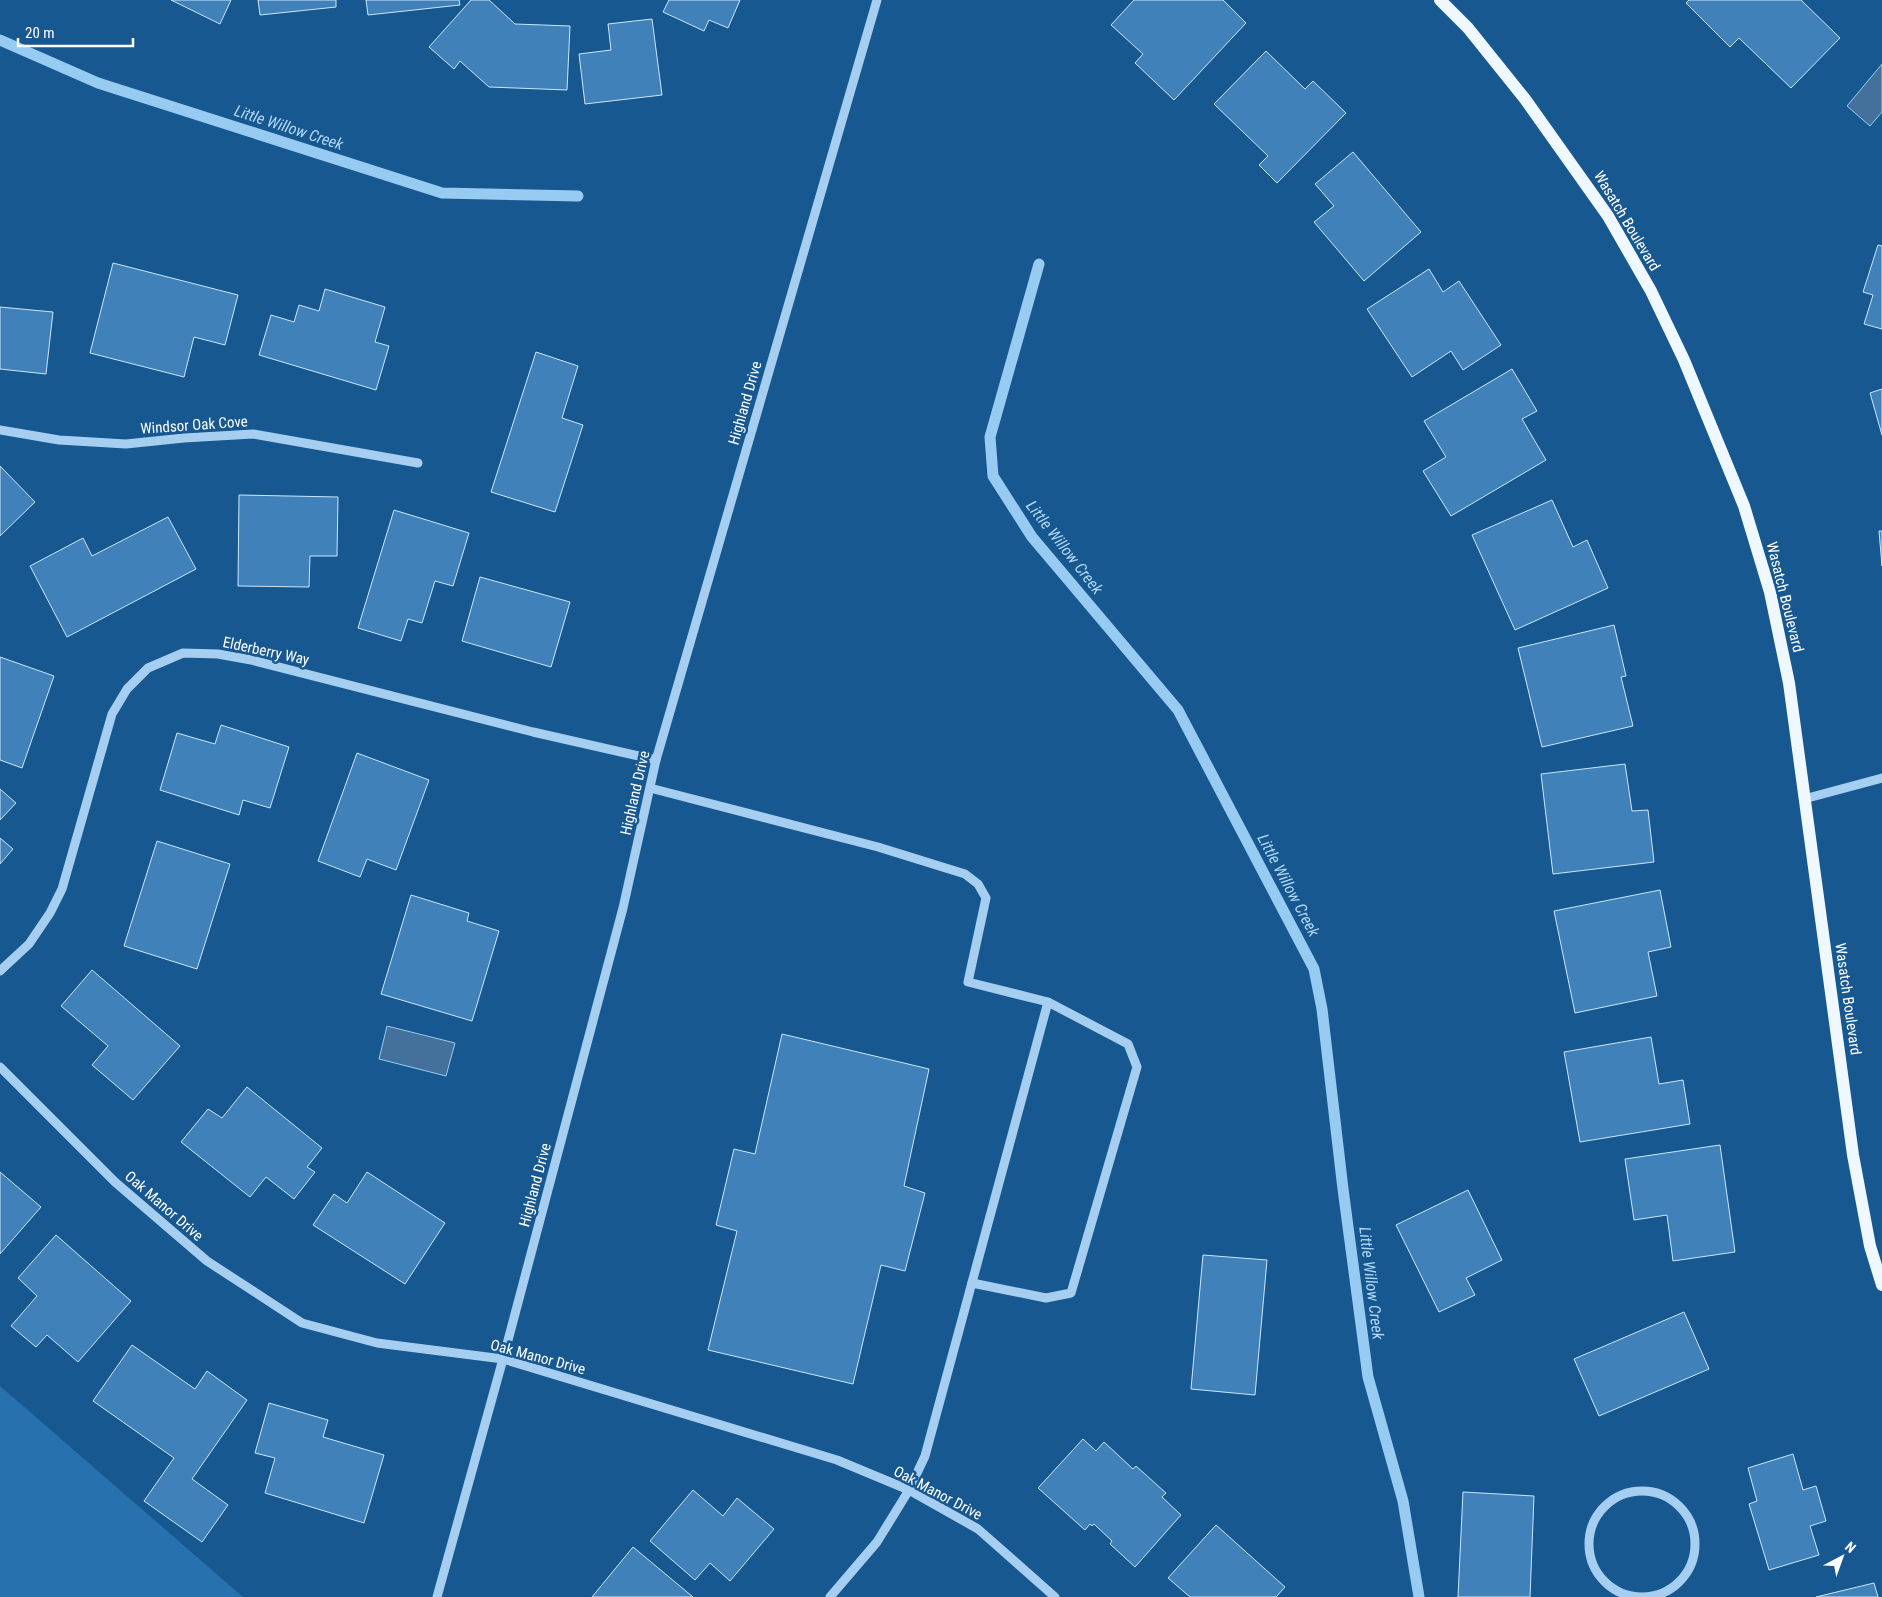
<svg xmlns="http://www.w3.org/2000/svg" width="1882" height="1597" font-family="'Roboto Condensed',sans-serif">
<rect width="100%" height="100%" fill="#175891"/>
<!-- green -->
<path fill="#2771ae" d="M0,1386l243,211h-243z"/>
<!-- water -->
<g fill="#43719b" stroke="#98cbf2">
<path d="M1882,64v48l-12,14 -23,-20z"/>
<path d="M387,1026l68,17 -9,33 -67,-17z"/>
</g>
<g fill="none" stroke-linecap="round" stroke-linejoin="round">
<!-- stream -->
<g stroke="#98cbf2" stroke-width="11">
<path d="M0,40l98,43 344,110 136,3"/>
<path d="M1039,264l-49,173 3,39 39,61 146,173 136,259 8,40 21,180 25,188 35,124 16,96"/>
</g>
</g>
<!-- building -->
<g fill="#4081b9" stroke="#cde6fb">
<path d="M171,0h60l-11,24z"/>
<path d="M258,0h78v7l-76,8z"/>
<path d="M366,0h93l1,5 -92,10z"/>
<path d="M471,0h18l26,24 55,2 -3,64 -78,-3 -29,-26 -6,8 -25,-22z"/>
<path d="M669,0h71l-12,28 -19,-8 -5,11 -41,-19z"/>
<path d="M1134,0h89l23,23 -72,77 -39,-37 8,-9 -32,-29z"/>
<path d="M1689,0h112l39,38 -49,50 -52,-50 -9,9 -44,-44z"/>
<path d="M652,19l10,76 -77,9 -6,-50 32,-4 -3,-26z"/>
<path d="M1266,51l39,38 8,-8 33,32 -69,70 -18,-18 9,-9 -54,-52z"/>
<path d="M1353,152l68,80 -57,49 -50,-59 20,-16 -19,-22z"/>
<path d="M1878,245l4,1v83l-18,-5 9,-29 -10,-3z"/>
<path d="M113,263l125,32 -13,50 -31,-8 -10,40 -94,-24z"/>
<path d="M1429,269l14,23 16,-11 42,64 -38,25 -12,-19 -39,26 -45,-68z"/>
<path d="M325,289l60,18 -10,35 14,4 -13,44 -117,-35 12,-40 23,7 5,-17 20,6z"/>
<path d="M0,307l53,5 -7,62 -46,-5z"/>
<path d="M536,352l42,14 -16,52 21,7 -28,87 -64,-20z"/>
<path d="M1512,369l25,42 -15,8 24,41 -95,56 -28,-45 23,-14 -22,-36z"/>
<path d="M1882,389v46l-12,-42z"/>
<path d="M0,466l35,36 -35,34z"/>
<path d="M239,495l99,2 -1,59h-27l-1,31 -71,-1z"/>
<path d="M1552,500l21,47 14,-7 21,48 -93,42 -43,-95z"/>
<path d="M394,510l75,23 -16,53 -18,-5 -13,42 -14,-4 -7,22 -43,-13z"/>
<path d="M168,517l28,52 -129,68 -37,-71 53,-28 9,18z"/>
<path d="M1879,531h3v35z"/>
<path d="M480,577l90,25 -19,65 -89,-26z"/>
<path d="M1614,625l12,51 -5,1 12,49 -91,21 -24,-99z"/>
<path d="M0,657l54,19 -32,92 -22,-8z"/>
<path d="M221,725l68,22 -19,61 -27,-8 -4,15 -79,-25 17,-57 38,11z"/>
<path d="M357,753l72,27 -33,90 -29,-11 -7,18 -42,-16z"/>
<path d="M1625,764l7,47 16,-1 6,52 -101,12 -12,-100z"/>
<path d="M0,789l16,14 -16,17z"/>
<path d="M0,838l13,11 -13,15z"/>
<path d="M157,841l73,23 -33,105 -73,-23z"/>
<path d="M1660,890l11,57 -23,5 9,44 -82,17 -21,-102z"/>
<path d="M411,895l58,18 -2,8 32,10 -27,90 -91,-27z"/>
<path d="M92,970l88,76 -47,54 -41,-35 16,-19 -47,-40z"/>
<path d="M782,1034l147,35 -25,117 21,7 -20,78 -24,-6 -28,119 -145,-34 29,-119 -21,-6 18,-76 21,5z"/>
<path d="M1651,1037l8,47 24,-4 7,44 -110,18 -16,-90z"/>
<path d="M247,1087l75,61 -15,19 8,5 -21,27 -28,-22 -16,20 -69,-55 27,-33 14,9z"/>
<path d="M1720,1145l15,107 -62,9 -6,-46 -33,5 -9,-61z"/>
<path d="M0,1172l41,35 -41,47z"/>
<path d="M367,1172l78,51 -40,61 -92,-59 21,-31 13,9z"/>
<path d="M1468,1190l34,70 -36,18 9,17 -36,17 -43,-87z"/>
<path d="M56,1235l75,66 -53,61 -31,-27 -11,12 -25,-21 26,-30 -19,-18z"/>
<path d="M1203,1255l64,5 -12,135 -64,-6z"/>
<path d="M1684,1312l25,57 -110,47 -25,-57z"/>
<path d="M132,1345l63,44 12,-18 40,29 -55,79 36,26 -26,37 -58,-41 30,-43 -81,-57z"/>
<path d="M269,1403l59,17 -5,17 61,18 -20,68 -99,-30 10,-35 -20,-5z"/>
<path d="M1083,1439l13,12 8,-9 29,27 3,-3 30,27 -4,4 19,18 -46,52 -25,-23 2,-3 -18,-17 -2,2 -2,-2 -5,6 -47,-42z"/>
<path d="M1793,1454l10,36 13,-4 10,35 -16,5 9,29 -50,15 -20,-66 8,-3 -9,-33z"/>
<path d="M693,1490l30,26 14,-18 37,31 -44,52 -20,-18 -15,17 -45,-39z"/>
<path d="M1463,1492l71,4 -4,101h-72z"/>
<path d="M1216,1525l69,62 -9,10h-86l-22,-19z"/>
<path d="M633,1547l60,50h-101z"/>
<path d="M1874,1583l4,14h-62z"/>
</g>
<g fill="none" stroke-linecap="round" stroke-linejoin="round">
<!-- minor -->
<g stroke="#a6cef0" stroke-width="9">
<path d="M0,430l59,10 67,4 58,-6 69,-4 165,29"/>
<path d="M650,788l228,59 87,27 13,10 8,14 -18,84 80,20 -123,454 -16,34 -32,52 -47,55"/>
<path d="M1804,799l78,-21"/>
<path d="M0,971l29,-27 21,-31 12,-24 50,-175 15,-25 21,-21 35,-15 35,1 33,6 282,72 123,28"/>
<path d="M0,1067l115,115 92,79 95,62 75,20 126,16 334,101 72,30 69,39 77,68"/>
<path d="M972,1283l74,15 25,-5 66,-226 -9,-23 -80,-42"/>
<circle cx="1642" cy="1544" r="53"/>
<path d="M437,1597l66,-238 120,-451 33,-148 221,-760"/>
</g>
<!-- major -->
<path stroke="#eff7ff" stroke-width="12" d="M1440,0l28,28 57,71 83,117 43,75 33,69 60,146 26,86 19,91 64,472 17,91 12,39"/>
</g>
<g text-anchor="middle" stroke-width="5" stroke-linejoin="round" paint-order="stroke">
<!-- street labels -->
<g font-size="15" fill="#fff" stroke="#175891">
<text transform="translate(1627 221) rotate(59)" y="5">Wasatch Boulevard</text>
<text transform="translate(745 403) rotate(-74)" y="5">Highland Drive</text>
<text transform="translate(194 425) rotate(-4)" y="5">Windsor Oak Cove</text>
<text transform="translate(1785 597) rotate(76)" y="5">Wasatch Boulevard</text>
<text transform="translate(266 651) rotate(12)" y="5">Elderberry Way</text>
<text transform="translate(635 793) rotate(-77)" y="5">Highland Drive</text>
<text transform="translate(1848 999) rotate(82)" y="5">Wasatch Boulevard</text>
<text transform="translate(535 1185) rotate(-75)" y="5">Highland Drive</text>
<text transform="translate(164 1206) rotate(41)" y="5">Oak Manor Drive</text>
<text transform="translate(538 1357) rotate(15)" y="5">Oak Manor Drive</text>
<text transform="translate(938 1493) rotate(28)" y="5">Oak Manor Drive</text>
</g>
<!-- water labels -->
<g font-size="16" font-style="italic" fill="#b2d8f7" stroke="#175891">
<text transform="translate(289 127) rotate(18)" y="6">Little Willow Creek</text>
<text transform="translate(1065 547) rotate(52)" y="6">Little Willow Creek</text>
<text transform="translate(1289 885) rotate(62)" y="6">Little Willow Creek</text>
<text transform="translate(1372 1283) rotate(83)" y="6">Little Willow Creek</text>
</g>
</g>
<!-- north arrow -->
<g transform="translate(1842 1557) rotate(41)" stroke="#175891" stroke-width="4" paint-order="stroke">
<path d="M0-4L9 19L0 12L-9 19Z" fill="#ffffff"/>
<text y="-8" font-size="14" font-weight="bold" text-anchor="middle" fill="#ffffff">N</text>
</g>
<!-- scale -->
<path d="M18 38v8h115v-8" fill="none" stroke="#ffffff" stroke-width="2.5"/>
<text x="25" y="38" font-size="15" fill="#ffffff" stroke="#175891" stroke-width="4" paint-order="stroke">20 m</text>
</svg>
